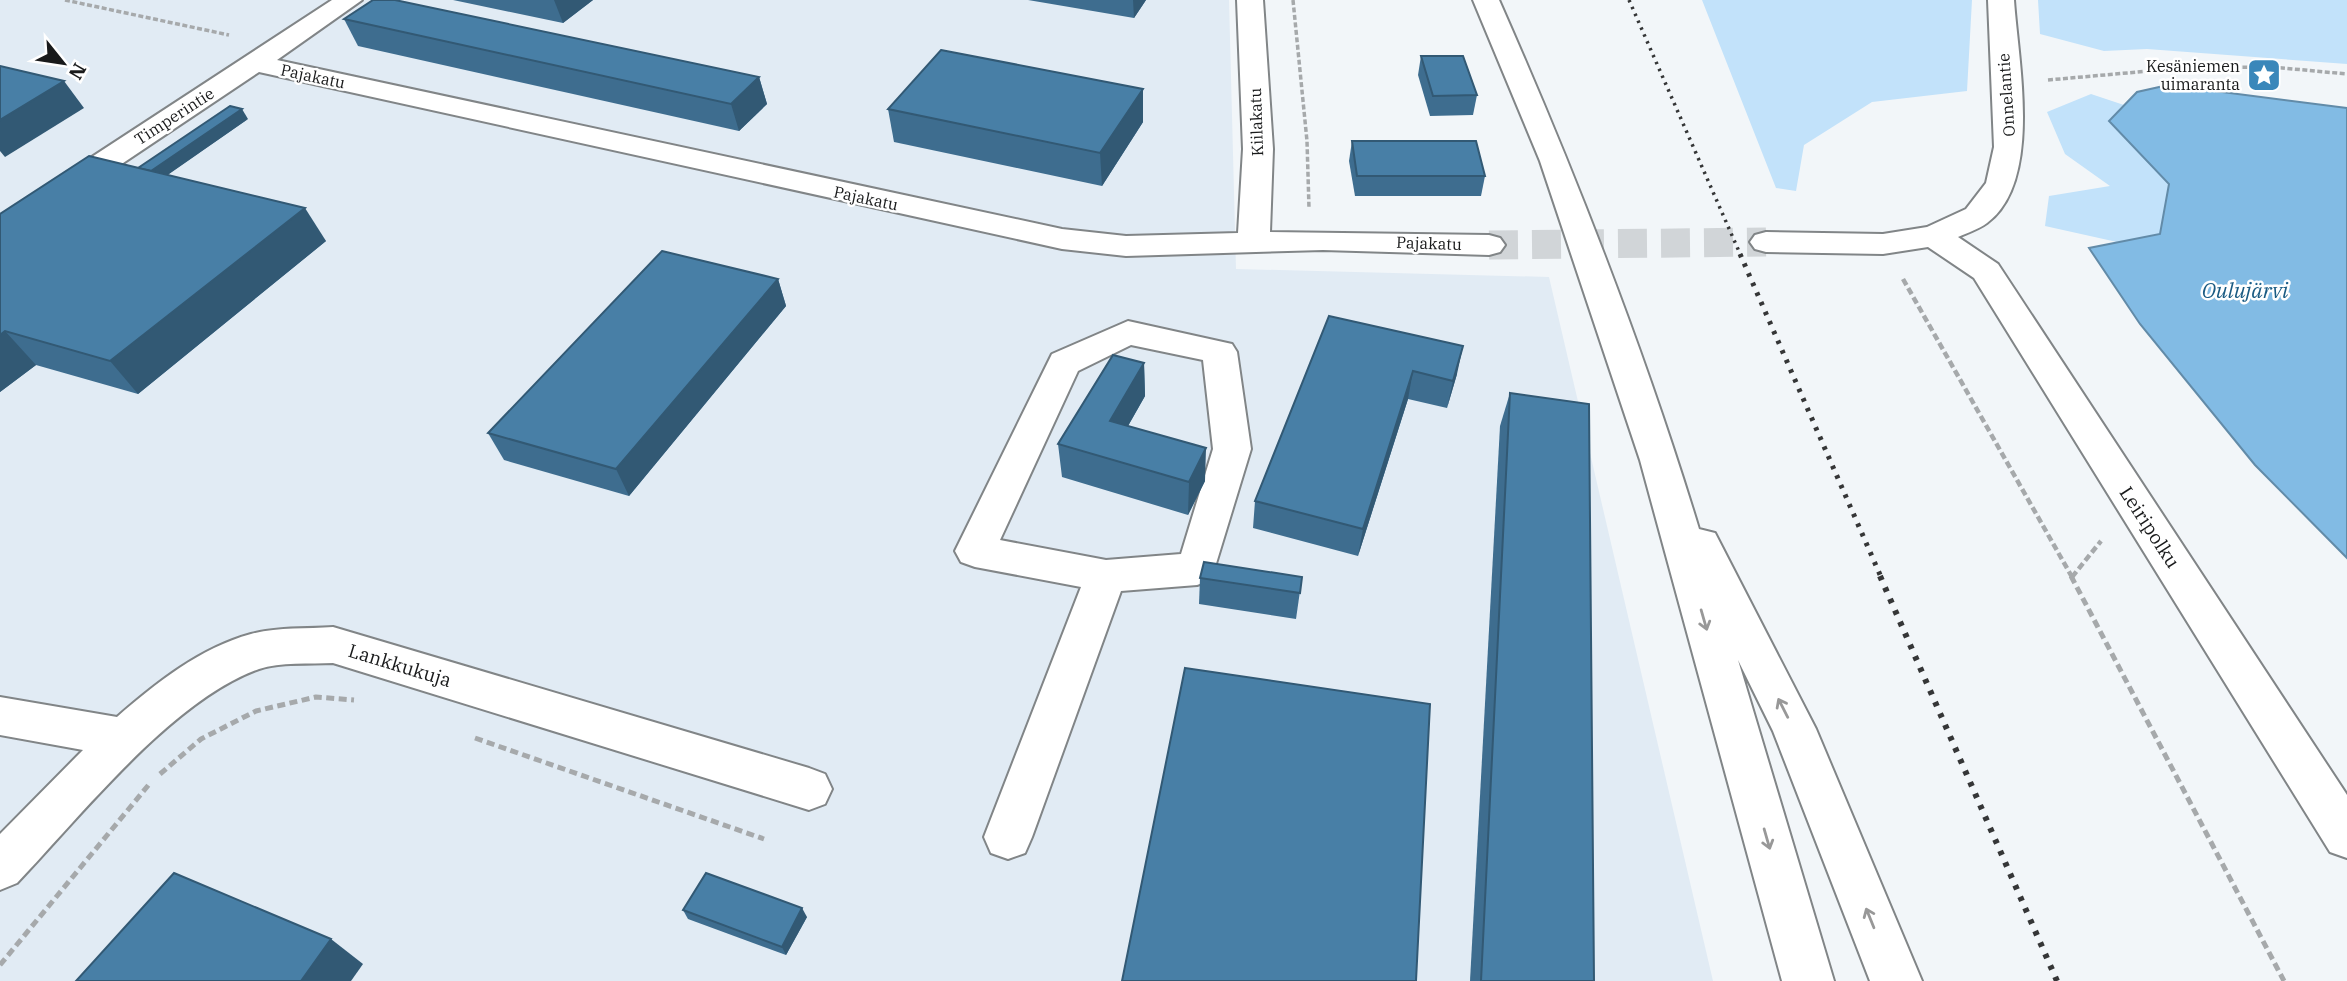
<svg xmlns="http://www.w3.org/2000/svg" width="2347" height="981" font-family="'IBM Plex Serif',serif">
<rect width="100%" height="100%" fill="#f2f6f9"/>
<!-- built -->
<path fill="#e1ebf4" d="M0,0h1229l7,269 313,8 164,704h-1713z"/>
<!-- green -->
<g fill="#c2e2fa">
<path d="M1702,0h270l-5,91 -95,11 -68,43 -8,46 -20,-3z"/>
<path d="M2038,0h309v64l-200,-15 -43,2 -64,-17z"/>
<path d="M2091,94l33,11 -15,17 60,62 -9,50 -43,8 -72,-16 4,-30 61,-10 -45,-32 -18,-42z"/>
</g>
<!-- water -->
<path fill="#82bbe4" stroke="#628ba8" stroke-width="2" d="M2168,85l179,23v450l-92,-93 -115,-141 -51,-76 71,-14 9,-50 -60,-63 28,-29z"/>
<g fill="none" stroke-linecap="round" stroke-linejoin="round">
<!-- minor-tunnel -->
<path stroke="#d1d5d8" stroke-width="29" stroke-dasharray="29 14" stroke-linecap="butt" d="M1489,245l277,-3"/>
<!-- minor casing -->
<g stroke="#818587" stroke-width="4">
<g id="minor">
<path d="M332,0h30l-85,60 785,169 64,7 112,-3 5,-84 -6,-149h26l10,149 -3,83 219,3 11,3 5,7 -5,7 -11,3 -166,-5 -197,6 -64,-7 -803,-177 -248,166 -11,3v-24z"/>
<path d="M1988,0h26c4,61 29,181 -27,223 -8,6 -20,10 -29,14l40,27 349,531v63l-17,-6 -356,-574 -46,-31 -45,7 -117,-2 -11,-3 -5,-7 5,-7 11,-3 117,2 44,-7 39,-18 20,-26 8,-36z"/>
<path d="M1128,321l104,23 5,8 14,97 -40,131 -14,5 -76,6 -89,246 -7,16 -17,6 -17,-6 -7,-16 97,-250 -106,-20 -14,-5 -6,-11 97,-197zM1131,345l72,15 10,89 -32,105 -75,6 -106,-20 78,-169z"/>
<path d="M333,627l476,141 16,6 7,15 -7,15 -16,6 -476,-147c-23,1 -53,-1 -74,6 -87,31 -178,147 -242,214l-17,7v-56l83,-84 -83,-15v-38l117,20c39,-34 83,-69 134,-83 25,-7 56,-5 82,-7z"/>
</g>
</g>
<!-- highway casing -->
<g stroke="#818587" stroke-width="4">
<path id="highway" d="M1473,0h26c76,172 145,348 200,529l16,4 101,196 106,252h-52l-97,-250 -35,-71 96,321h-52l-142,-521 -100,-299z"/>
</g>
<!-- path-far2 -->
<g stroke="#a6a9ab" stroke-width="3.5" stroke-dasharray="5 2.5" stroke-linecap="butt">
<path d="M65,0l164,35"/>
<path d="M1293,0l14,141 2,67"/>
<path d="M2048,80l135,-12 89,-1 75,7"/>
</g>
<!-- path-far1 -->
<g stroke="#a6a9ab" stroke-width="4.5" stroke-dasharray="7 3.5" stroke-linecap="butt">
<path d="M1903,279l169,298"/>
<path d="M2072,577l29,-36"/>
</g>
<!-- path -->
<g stroke="#a6a9ab" stroke-width="5" stroke-dasharray="8 4.5" stroke-linecap="butt">
<path d="M2071,576l213,405"/>
<path d="M475,738l289,101"/>
<path d="M160,774l41,-35 55,-28 60,-14 38,3"/>
<path d="M0,965l151,-183"/>
</g>
<!-- minor -->
<use href="#minor" fill="#fff" fill-rule="evenodd"/>
<!-- highway -->
<use href="#highway" fill="#fff" fill-rule="evenodd"/>
<!-- rail-far2 -->
<path stroke="#353637" stroke-width="3.5" stroke-dasharray="2.5 5" stroke-linecap="butt" d="M1629,0l112,256"/>
<!-- rail-far1 -->
<path stroke="#353637" stroke-width="5" stroke-dasharray="3.5 7" stroke-linecap="butt" d="M1740,254l141,323"/>
<!-- rail -->
<path stroke="#353637" stroke-width="6" stroke-dasharray="4.5 8" stroke-linecap="butt" d="M1880,576l177,405"/>
</g>
<!-- wall -->
<g fill="#3e6d8f">
<path d="M453,0h140l-30,23z"/>
<path d="M1028,0h118l-12,18z"/>
<path d="M344,19l415,58 8,27 -28,27 -381,-85z"/>
<path d="M1421,56l56,39 -4,20 -43,1 -12,-41z"/>
<path d="M888,109l255,13 -41,64 -208,-44z"/>
<path d="M248,119l-81,56 159,66 -188,153 -102,-29 -36,27v-178l138,-46z"/>
<path d="M1352,141l133,35 -4,20h-126l-6,-35z"/>
<path d="M778,279l8,27 -157,190 -125,-36 -16,-27z"/>
<path d="M1329,316l128,58 -10,34 -39,-9 -50,157 -105,-28 2,-27z"/>
<path d="M1144,363l1,33 -17,30 77,55 -17,34 -126,-38 -4,-33z"/>
<path d="M1510,393l84,588h-124l30,-555z"/>
<path d="M1302,577l-6,42 -97,-15 1,-26z"/>
<path d="M683,910l124,7 -21,38 -98,-36z"/>
</g>
<!-- shaded-wall -->
<g fill="#325974">
<path d="M554,0h39l-30,23z"/>
<path d="M1133,0h13l-12,18z"/>
<path d="M759,77l8,27 -28,27 -8,-27z"/>
<path d="M64,81l20,27 -79,49 -5,-6v-31z"/>
<path d="M1143,89v33l-41,64 -2,-33z"/>
<path d="M242,109l6,10 -99,69 -8,-11z"/>
<path d="M305,208l21,33 -188,153 -28,-33z"/>
<path d="M778,279l8,27 -157,190 -13,-27z"/>
<path d="M5,331l31,34 -36,27v-57z"/>
<path d="M1463,346l-6,28 -10,34 6,-27z"/>
<path d="M1144,363l1,33 -33,58 -2,-33z"/>
<path d="M1413,371l-5,28 -50,157 5,-27z"/>
<path d="M1206,448l-1,33 -17,34 1,-33z"/>
<path d="M802,908l5,9 -21,38 -4,-8z"/>
<path d="M331,939l32,25 -12,17h-50z"/>
</g>
<!-- building -->
<g fill="#487fa6" stroke="#325974" stroke-width="2">
<path d="M373,0h22l364,77 -28,27 -387,-85z"/>
<path d="M941,50l202,39 -43,64 -212,-44z"/>
<path d="M1421,56h42l14,39 -44,1z"/>
<path d="M0,66l64,15 -64,39z"/>
<path d="M230,106l12,3 -91,62 -13,-3z"/>
<path d="M1352,141h124l9,35h-128z"/>
<path d="M89,156l216,52 -195,153 -105,-30 -5,4v-121z"/>
<path d="M662,251l116,28 -162,190 -128,-36z"/>
<path d="M1329,316l134,30 -10,35 -40,-10 -50,158 -108,-28z"/>
<path d="M1113,355l31,8 -34,58 96,27 -17,34 -131,-38z"/>
<path d="M1510,393l79,11 5,577h-113z"/>
<path d="M1204,562l98,15 -2,16 -100,-15z"/>
<path d="M1185,668l245,36 -14,277h-294z"/>
<path d="M174,873l157,66 -30,42h-225z"/>
<path d="M706,873l96,35 -20,39 -99,-37z"/>
</g>
<!-- one-way arrows -->
<defs><path id="oneway-shaft" d="M-6 0H5M1.5-3L5.5 0L1.5 3" fill="none" stroke-width="1.6" stroke-linecap="round" stroke-linejoin="round" transform="scale(1.75)"/></defs>
<g stroke="#989898">
<use href="#oneway-shaft" transform="translate(1704 620) rotate(74)"/>
<use href="#oneway-shaft" transform="translate(1783 708) rotate(-117)"/>
<use href="#oneway-shaft" transform="translate(1767 839) rotate(74)"/>
<use href="#oneway-shaft" transform="translate(1870 918) rotate(-112)"/>
</g>
<!-- icons -->
<defs>
<g id="sight-square" transform="scale(1.75)"><rect x="-9" y="-9" width="18" height="18" rx="4" fill="#3a87ba" stroke="#fff"/><path d="M0-6L1.8-2.2L6-1.7L2.9 1.2L3.7 5.4L0 3.3L-3.7 5.4L-2.9 1.2L-6-1.7L-1.8-2.2Z" fill="#fff"/></g>
</defs>
<g fill-rule="evenodd">
<use href="#sight-square" x="2264" y="75"/>
</g>
<g text-anchor="middle" stroke-width="5" stroke-linejoin="round" paint-order="stroke">
<!-- far-poi labels -->
<g font-size="16" fill="#191a1b" stroke="#fff" text-anchor="end">
<text x="2240" y="72">Kesäniemen<tspan x="2240" dy="18">uimaranta</tspan></text>
</g>
<!-- far-street labels -->
<g font-size="16" fill="#191a1b" stroke="#fff">
<text transform="translate(313 76) rotate(12)" y="6">Pajakatu</text>
<text transform="translate(2006 95) rotate(-94)" y="6">Onnelantie</text>
<text transform="translate(174 116) rotate(-33)" y="6">Timperintie</text>
<text transform="translate(1256 122) rotate(-92)" y="6">Kiilakatu</text>
<text transform="translate(866 198) rotate(12)" y="6">Pajakatu</text>
<text transform="translate(1429 243) rotate(2)" y="6">Pajakatu</text>
</g>
<!-- street labels -->
<g font-size="19" fill="#191a1b" stroke="#fff">
<text transform="translate(2150 527) rotate(57)" y="7">Leiripolku</text>
<text transform="translate(400 665) rotate(17)" y="7">Lankkukuja</text>
</g>
<!-- water labels -->
<g font-size="21" font-style="italic" fill="#1a5b83" stroke="#fff">
<text x="2245" y="298">Oulujärvi</text>
</g>
</g>
<!-- north arrow -->
<g transform="translate(63 63) rotate(120)" stroke="#ffffff" stroke-width="5" paint-order="stroke">
<path d="M0-5L12 26L0 18L-12 26Z" fill="#191a1b"/>
<text y="-10" font-size="19" font-weight="bold" text-anchor="middle" fill="#191a1b">N</text>
</g>
</svg>
